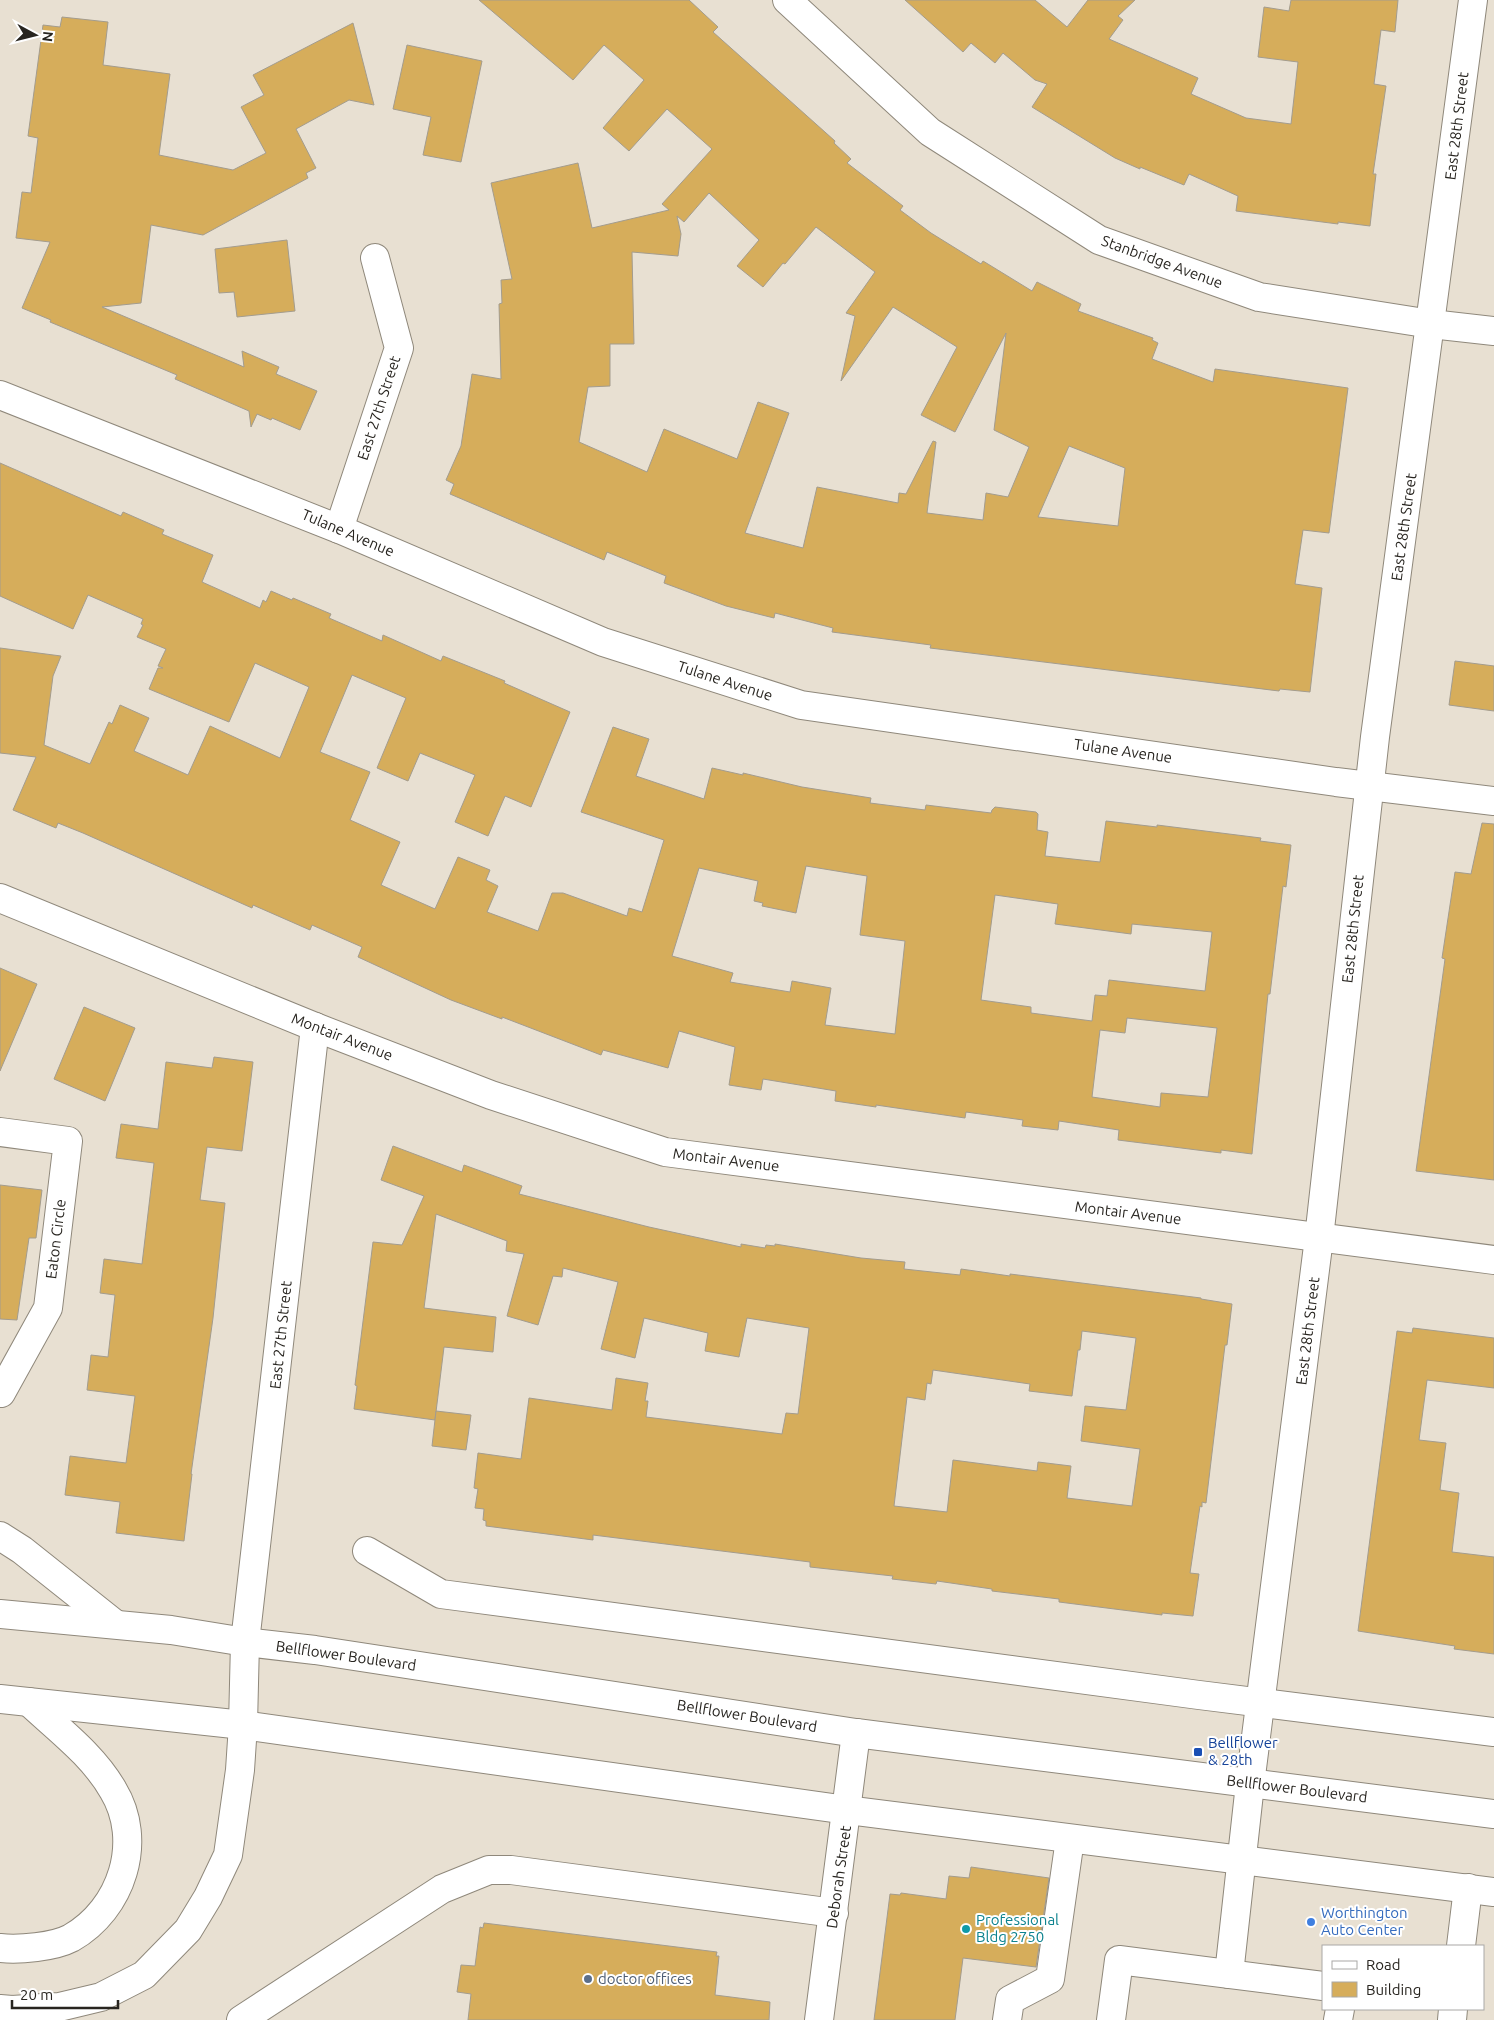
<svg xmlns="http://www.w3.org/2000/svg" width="1494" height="2020" font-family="Ubuntu,sans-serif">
<rect width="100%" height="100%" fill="#e8e0d2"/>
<!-- building -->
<g fill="#d6ad5b" stroke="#a39c8e" fill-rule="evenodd">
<path d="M479,0h210l29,27 -5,5 122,109 -1,2 17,16 -4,4 56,43 -3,4 31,23 50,31 2,-3 49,30 5,-9 44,22 -3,7 75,27 -1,2 6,3 -6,16 61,23 2,-13 133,19 -19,145 -26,-3 -8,54 27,4 -12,104 -30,-3 -1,2 -349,-43 1,-3 -99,-13 1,-4 -58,-15 -1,5 -48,-12 -62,-23 2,-7 -59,-24 -3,8 -154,-66 4,-10 -8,-4 15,-34 11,-72 29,5 -2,-75 3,-1 -1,-23 11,-1 -21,-96 87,-20 14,65 77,-18 -7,-6 50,-55 -45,-40 -38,42 -26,-23 41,-48 -40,-35 -31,35zM709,193l50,47 -22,26 26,21 20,-24 2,1 31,-37 59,45 -29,41 9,3 -14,65 52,-74 64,40 -36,68 34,17 51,-99 -12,97 35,17 -21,50 -22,-4 -3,27 -56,-7 9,-71 -3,-1 -27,53 -7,-1 -1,10 -81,-16 -14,61 -58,-15 44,-120 -31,-11 -21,57 -73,-30 -17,43 -68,-30 9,-55 22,-1v-42h24l-2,-92 46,4 3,-22 -4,-18 7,6zM1069,446l56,22 -7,58 -80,-9z"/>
<path d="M905,0h130l32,27 21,-27h47l-17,16 5,4 -14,19 89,39 -7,16 55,24 45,6 7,-62 -40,-5 6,-50 25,4 2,-11h107l-3,32 -14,-2 -7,54 12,2 -13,88h3l-6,52 -32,-4v2l-102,-13 2,-15 -49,-22 -5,11 -44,-18v2l-25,-11 -83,-51 15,-23 -12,-4 -32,-27 -8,10 -24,-20 -8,9z"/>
<path d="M62,17l46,5 -5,43 67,9 -11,81 74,15 33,-17 -25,-46 23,-12 -11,-20 100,-52 21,82 -25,-5 -53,29 20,39 -10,5 2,5 -105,57 -52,-10 -10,78 -39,4 142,60 -2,-16 37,16 -3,7 41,17 -17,39 -28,-12 -1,2 -14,-6 -6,13 -2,-16 -74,-32 2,-4 -127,-53 1,-2 -29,-12 28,-66 -34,-4 6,-46 9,1 7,-55 -10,-2 15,-111 17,2z"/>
<path d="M407,45l75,16 -21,101 -38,-7 8,-38 -38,-8z"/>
<path d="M287,240l8,71 -58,6 -3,-25 -15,1 -4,-44z"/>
<path d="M0,463l121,53 2,-4 41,18 -2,4 51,21 -11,27 58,26 3,-8 3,2 5,-11 21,9 1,-2 38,16 -2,4 53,23 1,-6 58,26 2,-5 62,25 -1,2 66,29 -39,95 -26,-11 -17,40 -33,-14 20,-47 -55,-22 -12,28 -31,-13 29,-70 -54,-23 -32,77 50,20 -20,48 50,22 -19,43 54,24 23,-52 32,13 -4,10 12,6 -11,26 51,19 14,-38h11l64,23 2,-8 13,4 22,-72 -83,-28 32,-85 36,12 -13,37 68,23 8,-31 31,7v-2l59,14 69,11 -1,5 55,7 1,-5 65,8 1,-3 3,-3 41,5 2,2 -1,16 11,2 -3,24 55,6 6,-41 51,6v-2l104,13 -1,3 31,4 -5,42 -3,-1 -13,108h-2l-16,160 -31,-4v3l-103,-13 1,-10 -60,-9 -1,9 -36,-4 1,-6 -57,-8 -1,6 -89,-13v2l-41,-6 1,-10 -73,-12 -2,11 -32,-5 6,-38 -56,-16 -11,37 -65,-18 -2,5 -99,-38v2l-51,-19 -93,-43 4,-10 -50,-22 -2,5 -57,-25 -1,3 -169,-75 -25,-10 -2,5 -43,-18 23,-53 -36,-4v-105l61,8 -8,20 -9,69 46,19 19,-42 3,2 8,-19 29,13 -15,33 54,24 22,-49 70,32 29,-71 -54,-24 -26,59 -80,-33 9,-21h5l-5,-2 8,-17 -29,-12 6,-12 -2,-1 2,-5 -55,-24 -15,34 -73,-33zM806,866l61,10 -7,59 45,6 -10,93 -70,-9 6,-37 -39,-7 -2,11 -60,-10 3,-9 -61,-17 27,-88 59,13 -4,20 9,2 -1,3 34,7zM995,895l63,9 -3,20 76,10 1,-10 80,8 -7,59 -96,-11 -2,16 -12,-1 -3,26 -61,-8v-6l-50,-7zM1127,1018l90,10 -9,69 -47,-4 -1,14 -68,-10 8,-67 25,3z"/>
<path d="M1455,661l39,5v45l-45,-6z"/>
<path d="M1482,823l12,1v356l-78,-9 29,-212 -3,-1 13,-86 16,2z"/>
<path d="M0,968l37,16 -37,87z"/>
<path d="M84,1007l51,21 -30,73 -51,-22z"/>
<path d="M214,1057l39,5 -11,89 -35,-4 -7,53 25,3 -12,115 -22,156h1l-8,67 -68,-8 4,-31 -55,-7 5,-39 56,7 9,-67 -48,-6 4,-35 17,2 7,-62 -15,-2 4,-34 38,5 12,-101 -38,-5 5,-34 37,5 8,-67 46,6z"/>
<path d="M393,1146l69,26 2,-7 58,21 -3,8 130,33 92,20v-3l24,4 1,-3 9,1v-2l86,14 44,4 -1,7 56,6 1,-6 49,7v-2l191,24v1l31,5 -5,41h-2l-19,158 -4,-1v5l-2,-1 -10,67 9,1 -6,42 -31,-3v2l-103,-13v-3l-67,-8v-2l-55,-8 -1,3 -44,-5 1,-3 -83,-9v-5l-217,-27v5l-107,-14v-5l-3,-1 1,-11 -9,-1 3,-19 -4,-1 4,-35 43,6 8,-61 83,12 4,-32 32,5 -3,18h3l-2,16 136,17 4,-21 12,1 11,-86 -62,-10 -8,39 -34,-6 3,-18 -64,-15 -9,40 -34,-9 17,-67 -55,-14 -1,9 -9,-1 -15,49 -31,-9 17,-62 -18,-3 1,-10 -71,-27 -12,94 72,9 -3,35 -49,-5 -9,73 -81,-11 3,-23 -2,-1 18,-143 29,3 22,-49 -43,-16zM1082,1331l54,7 -10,72 -41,-4 -4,35 59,8 -8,57 -65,-8 4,-32 -33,-4 -1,9 -84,-11 -6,52 -53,-6 13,-109 18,3 2,-17 4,1 2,-14 97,14 -1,7 43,5 6,-46h2z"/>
<path d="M0,1185l42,5 -6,48h-7l-12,82 -17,-1z"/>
<path d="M1413,1328l81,10v50l-67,-8 -8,60 27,3 -6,47 19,3 -7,59 42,5v97l-40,-5 1,-3 -97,-15 39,-300 15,2z"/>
<path d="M436,1411l35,4 -5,35 -34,-4z"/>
<path d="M971,1867l78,11 -13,89 -73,-9 -8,62h-81l16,-126 10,1 1,-2 45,6 3,-23 20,2z"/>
<path d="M484,1923l233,29 -1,4h3l-4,39 55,7 -1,18h-301l3,-26 -14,-2 4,-27 14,1 5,-39 3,1z"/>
</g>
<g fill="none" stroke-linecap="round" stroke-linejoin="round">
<!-- minor casing -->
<g stroke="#8f887b" stroke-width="30">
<g id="minor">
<path d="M787,0l143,132 169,108 160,57 172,27 63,7"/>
<path d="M0,395l339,134 264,113 198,63 535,77 158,19"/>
<path d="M339,529l60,-181 -24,-90"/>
<path d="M0,898l315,129 176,68 174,57 829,108"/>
<path d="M0,1132l68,9 -20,167 -47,85"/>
<path d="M367,1551l74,43 758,101 295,37"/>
<path d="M245,1642l70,-615"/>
<path d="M1461,1946l7,-58"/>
<path d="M1229,1974l21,-190 69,-546 56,-501 98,-737"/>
<path d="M241,2020l201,-131 47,-19h22l323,43"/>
<path d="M819,2020l37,-287"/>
<path d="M1007,2020l3,-20 40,-21 20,-140"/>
<path d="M1111,2020l8,-60 204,26"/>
<path d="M1338,2020l2,-11"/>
<path d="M1452,2020l1,-11"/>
</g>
</g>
<!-- major casing -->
<g stroke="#8f887b" stroke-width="30">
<g id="major">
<path d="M0,1614l171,16 74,12 70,8 541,83 638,81"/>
<path d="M0,1699l243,26 604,85 647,82"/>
<path d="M243,1725l2,-83"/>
</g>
</g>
<!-- highway casing -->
<g stroke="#8f887b" stroke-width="30">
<g id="highway">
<path d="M0,1536l22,14 93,74"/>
<path d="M0,1948c19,2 54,-1 71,-10 51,-29 73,-97 42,-148 -20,-35 -54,-60 -84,-88"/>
<path d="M0,2009l12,1 47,-3 42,-10 43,-22 44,-45 20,-33 20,-42 12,-85 3,-45"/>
</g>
</g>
<!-- minor -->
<use href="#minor" stroke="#fff" stroke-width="28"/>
<!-- major -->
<use href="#major" stroke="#fff" stroke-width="28"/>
<!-- highway -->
<use href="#highway" stroke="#fff" stroke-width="28"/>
</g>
<!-- markers -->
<rect fill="#1a4fb4" stroke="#fff" stroke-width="2" x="1193" y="1747" width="10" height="10" rx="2.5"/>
<circle fill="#3f7fe0" stroke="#fff" stroke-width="2" cx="1311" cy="1922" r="5"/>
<circle fill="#0f9aa8" stroke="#fff" stroke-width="2" cx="966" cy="1929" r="5"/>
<circle fill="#5c6f8a" stroke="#fff" stroke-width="2" cx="588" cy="1979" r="5"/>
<g text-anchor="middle" stroke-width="4" stroke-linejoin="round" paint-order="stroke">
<!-- street labels -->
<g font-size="15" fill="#282520" stroke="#fff">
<text transform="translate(1457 126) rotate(-83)" y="5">East 28th Street</text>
<text transform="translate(1162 262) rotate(20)" y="5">Stanbridge Avenue</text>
<text transform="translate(379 408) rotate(-72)" y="5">East 27th Street</text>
<text transform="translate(1404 527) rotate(-82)" y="5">East 28th Street</text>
<text transform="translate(348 533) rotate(23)" y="5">Tulane Avenue</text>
<text transform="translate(725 681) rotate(18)" y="5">Tulane Avenue</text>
<text transform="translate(1123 751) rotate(8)" y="5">Tulane Avenue</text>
<text transform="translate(1353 929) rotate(-84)" y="5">East 28th Street</text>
<text transform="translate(342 1037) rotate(21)" y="5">Montair Avenue</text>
<text transform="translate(726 1160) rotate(7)" y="5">Montair Avenue</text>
<text transform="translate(1128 1213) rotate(7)" y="5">Montair Avenue</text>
<text transform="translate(56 1239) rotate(-83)" y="5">Eaton Circle</text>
<text transform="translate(1308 1331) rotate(-83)" y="5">East 28th Street</text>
<text transform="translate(281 1335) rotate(-84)" y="5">East 27th Street</text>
<text transform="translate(346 1656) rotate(8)" y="5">Bellflower Boulevard</text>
<text transform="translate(747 1716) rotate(9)" y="5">Bellflower Boulevard</text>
<text transform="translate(1297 1789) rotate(7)" y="5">Bellflower Boulevard</text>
<text transform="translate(839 1877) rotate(-82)" y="5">Deborah Street</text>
</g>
<!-- transit labels -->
<g font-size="15" fill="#164399" stroke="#fff" text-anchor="start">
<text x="1208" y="1748">Bellflower<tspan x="1208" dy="17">&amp; 28th</tspan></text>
</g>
<!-- shop labels -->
<g font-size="15" fill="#366cbe" stroke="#fff" text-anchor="start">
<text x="1321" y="1918">Worthington<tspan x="1321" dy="17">Auto Center</tspan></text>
</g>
<!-- culture labels -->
<g font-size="15" fill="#0d838f" stroke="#fff" text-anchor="start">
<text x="976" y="1925">Professional<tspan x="976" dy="17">Bldg 2750</tspan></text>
</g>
<!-- service labels -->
<g font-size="15" fill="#4e5e75" stroke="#fff" text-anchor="start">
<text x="598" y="1984">doctor offices</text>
</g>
</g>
<!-- legend -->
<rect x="1322" y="1945" width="162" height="65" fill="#ffffff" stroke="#a9a8a6"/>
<rect x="1332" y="1961" width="25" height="8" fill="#ffffff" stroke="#a9a8a6"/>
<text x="1366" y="1970" font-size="15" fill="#282520">Road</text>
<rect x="1332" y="1982" width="25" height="15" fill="#d6ad5b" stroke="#a9a8a6"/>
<text x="1366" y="1995" font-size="15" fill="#282520">Building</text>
<!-- north arrow -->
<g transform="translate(35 35) rotate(97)" stroke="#ffffff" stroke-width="4" paint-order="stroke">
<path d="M0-4L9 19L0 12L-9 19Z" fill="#282520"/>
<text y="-8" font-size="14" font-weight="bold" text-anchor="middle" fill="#282520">N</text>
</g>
<!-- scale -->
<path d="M12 2000v8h106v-8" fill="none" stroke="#282520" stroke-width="2.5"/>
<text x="20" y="2000" font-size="15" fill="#282520" stroke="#ffffff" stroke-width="4" paint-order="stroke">20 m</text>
</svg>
